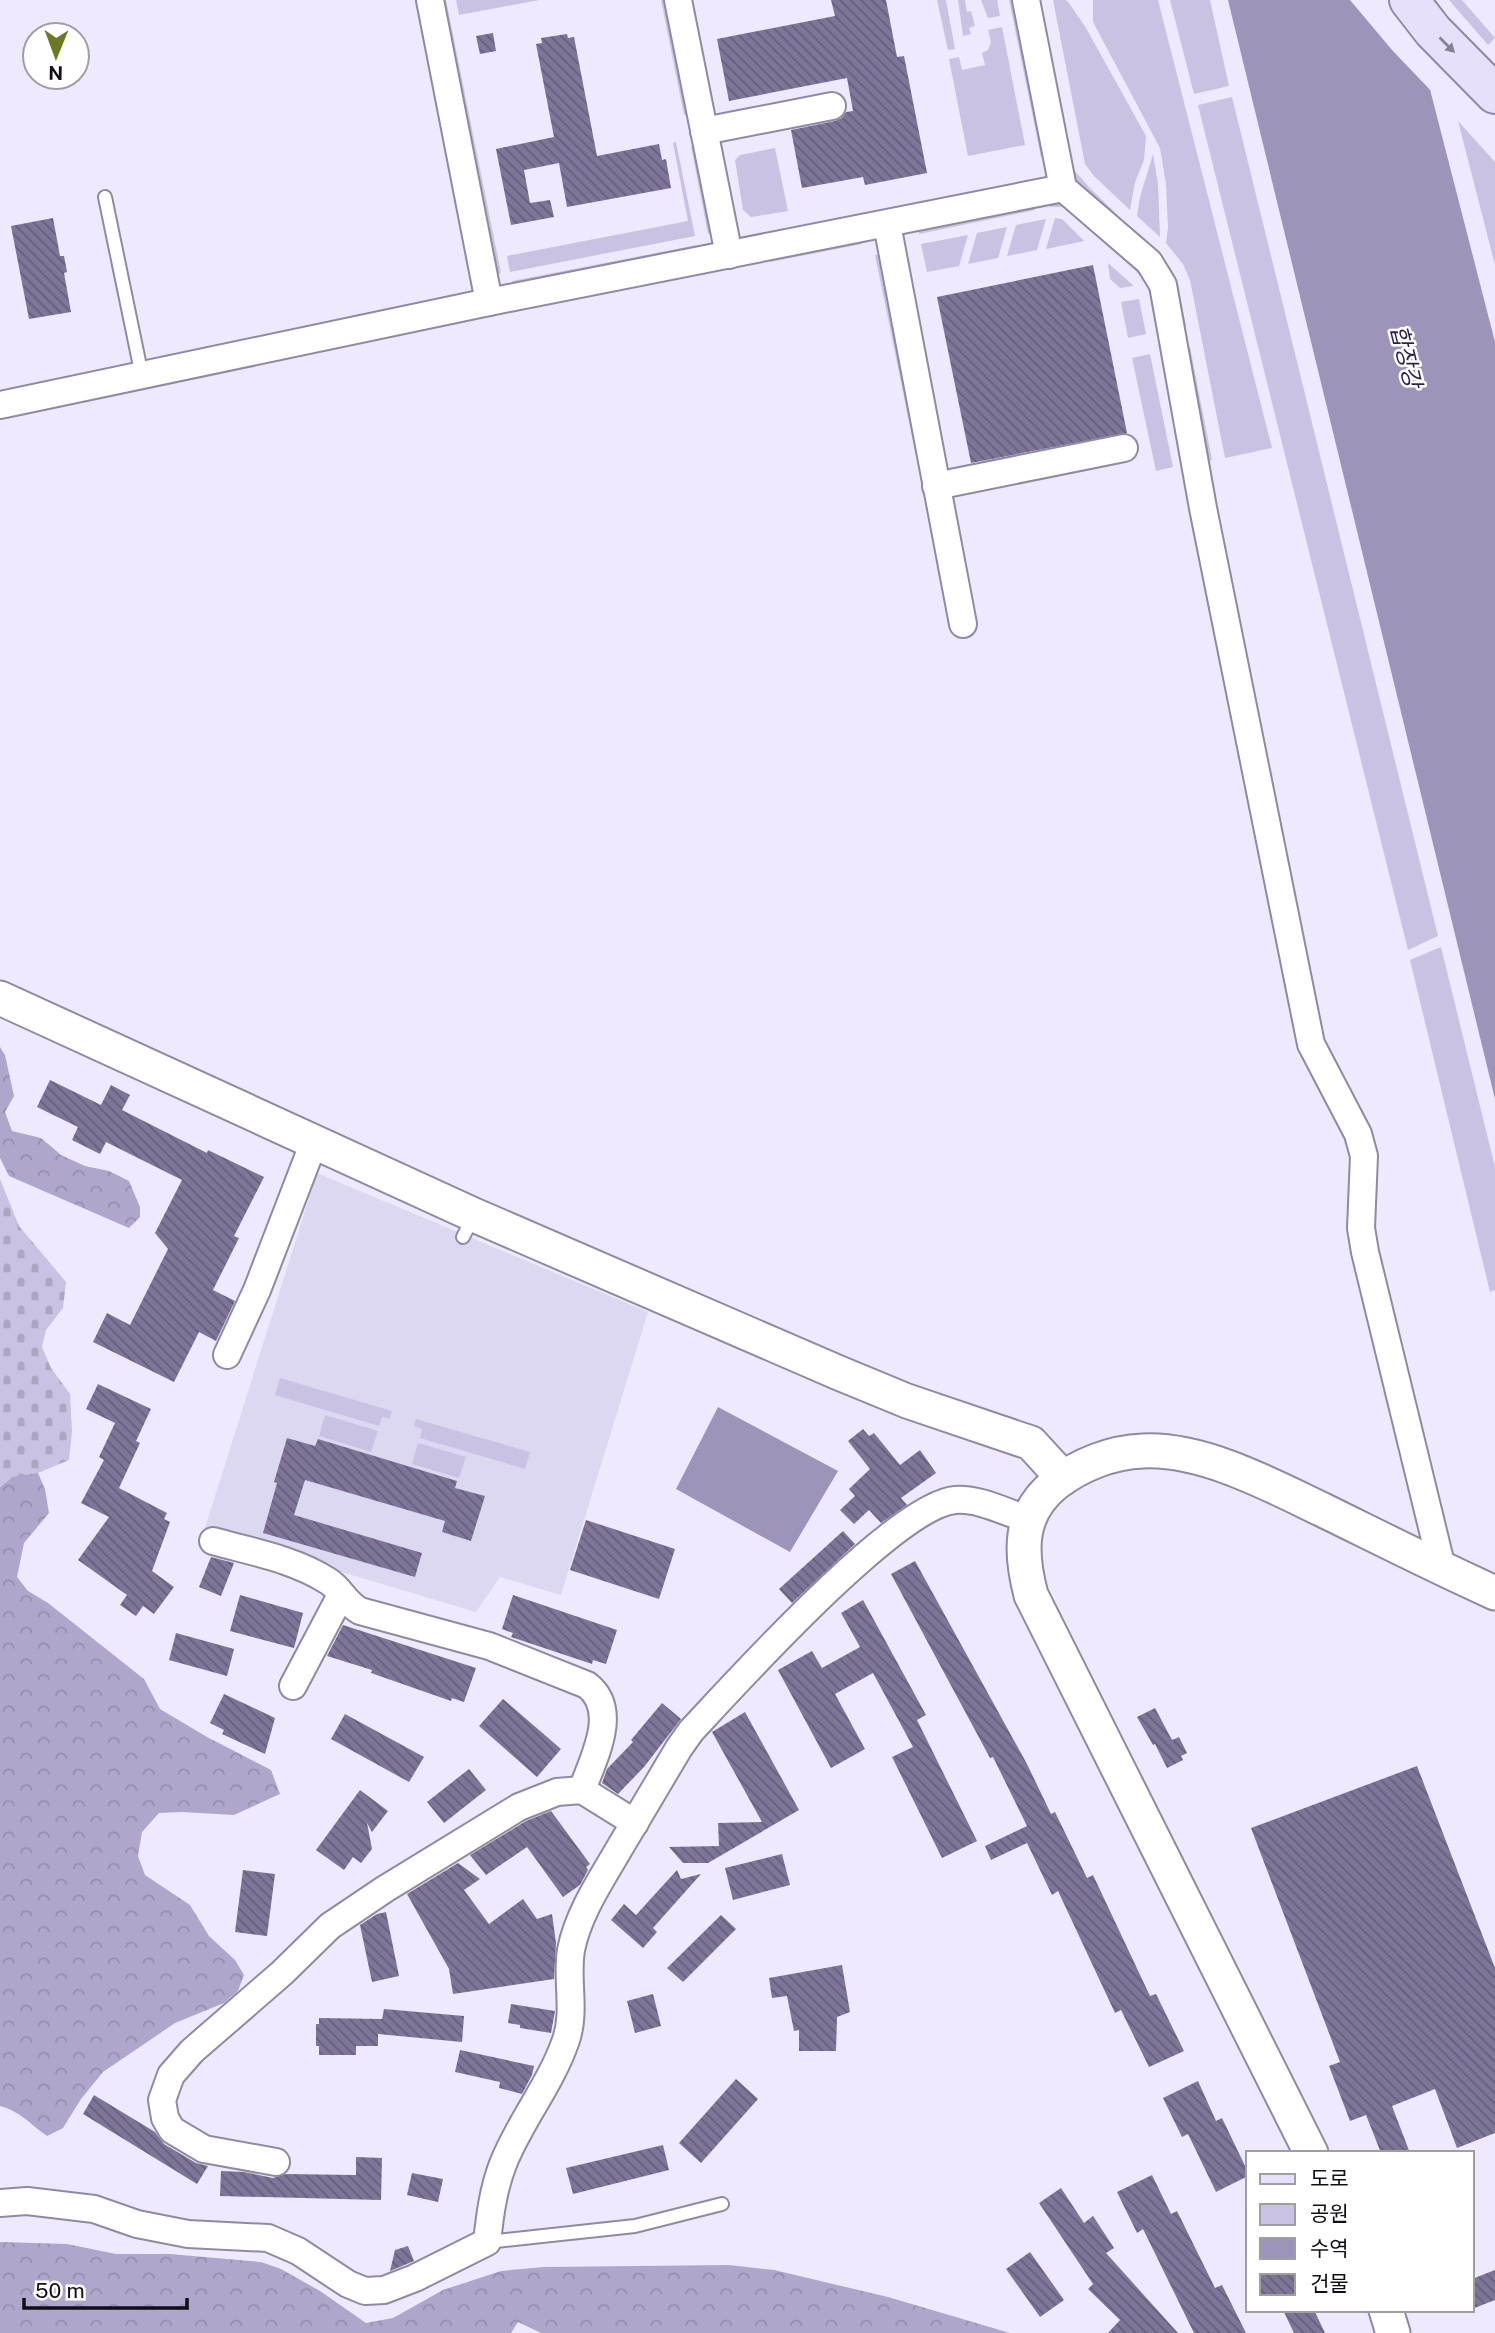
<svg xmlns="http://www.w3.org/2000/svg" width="1495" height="2333" font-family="'Public Sans','Noto Sans KR',sans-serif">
<defs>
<pattern id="forest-crowns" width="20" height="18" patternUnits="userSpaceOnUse" patternTransform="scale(1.75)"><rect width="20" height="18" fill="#b0a6cc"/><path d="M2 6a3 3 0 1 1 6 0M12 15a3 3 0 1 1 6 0" fill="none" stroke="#968eae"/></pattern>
<pattern id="cemetery-stones" width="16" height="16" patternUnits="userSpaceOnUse" patternTransform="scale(1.75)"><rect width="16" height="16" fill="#cac2e3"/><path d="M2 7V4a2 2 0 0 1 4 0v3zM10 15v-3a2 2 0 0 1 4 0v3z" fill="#aca6c2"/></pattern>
<pattern id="building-back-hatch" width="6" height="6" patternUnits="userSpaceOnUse" patternTransform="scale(1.75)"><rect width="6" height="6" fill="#7e7598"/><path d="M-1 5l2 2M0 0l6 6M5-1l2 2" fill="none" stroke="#665e7b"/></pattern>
</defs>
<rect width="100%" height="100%" fill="#eee9fe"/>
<!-- built -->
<path fill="#ddd8f1" d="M317,1173l331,139 -87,283 -61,-18 -24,35 -272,-81z"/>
<!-- green -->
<g fill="#cac2e3">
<path d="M441,0h5l55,273 -5,2z"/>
<path d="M456,0h83l-80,15z"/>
<path d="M661,0h5l23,114 -5,1z"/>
<path d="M937,0h9l9,49 -7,1z"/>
<path d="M958,0h7l2,12 4,-1 4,15 -6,2 2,6 -8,2z"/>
<path d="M981,0h16l3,16 -12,2z"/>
<path d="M1009,0h5l31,156 -4,1z"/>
<path d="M1035,0h5l34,170 14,16 82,81 7,13 9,46 -4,1 -108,-150z"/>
<path d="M1053,0h13l3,3 17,25 60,108 -2,24 -9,22 -5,28 -36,-34 -9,-12z"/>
<path d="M1093,0h65l114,448 -47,10 -35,-178 -7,-16 -17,-21 2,-15 -2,-44 -6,-36 -67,-126z"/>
<path d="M1170,0h40l19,86 -35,8z"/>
<path d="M1449,0h13l33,38 -7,7z"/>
<path d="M1002,27l23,118 -57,11 -19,-97 10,-2 3,13 23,-5 -3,-12 6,-3 3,-8 -3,-12z"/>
<path d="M1232,97l206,839 -30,14 -210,-845z"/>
<path d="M1458,121l37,41v103z"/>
<path d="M676,142l19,94 -185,36 -3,-16 181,-35 -15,-78z"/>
<path d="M691,146l4,4 17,83 -4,1z"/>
<path d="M775,148l13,63 -37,6 -8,-7 -8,-50 5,-5z"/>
<path d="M1153,154l5,30 2,53 -23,-21 3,-19z"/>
<path d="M1056,201l13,3 81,77 12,52h-5l-9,-46 -7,-11 -70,-65 -8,-4h-13l-1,-5z"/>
<path d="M1034,206l1,4 -116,24 -1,-5z"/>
<path d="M1055,218l7,1 22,22 -38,8z"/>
<path d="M1046,219l-9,31 -30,6 9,-31z"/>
<path d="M1007,227l-9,31 -30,6 9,-31z"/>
<path d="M968,235l-9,31 -32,6 -6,-28z"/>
<path d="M861,240l1,4 -92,18v-4z"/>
<path d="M697,245l1,7 -185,36 -1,-7z"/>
<path d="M880,254l48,243 -2,8 -51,-250z"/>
<path d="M1108,263l26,23 -14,2 -10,-9z"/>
<path d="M1139,299l7,35 -18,4 -7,-36z"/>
<path d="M1190,347l22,113 -5,1 -21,-113z"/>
<path d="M1150,354l23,113 -17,4 -24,-113z"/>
<path d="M1441,947l54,220v123l-5,2 -80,-332z"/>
<path d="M280,1378l112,33 -2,8 -8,-2 -3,9 -104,-31z"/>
<path d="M325,1415l53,16 -7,21 -52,-16z"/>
<path d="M416,1419l114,33 -5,17 -105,-31 2,-9 -8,-3z"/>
<path d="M418,1443l48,14 -7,21 -47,-14z"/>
</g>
<!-- forest -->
<g fill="url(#forest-crowns)">
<path d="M0,1047l5,8 9,41 -9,16 7,19 29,7 20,17 24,11 24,5 20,10 11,26v10l-11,11 -120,-52 -9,-18z"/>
<path d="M29,1473h9l7,16 4,24 -25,30 -7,34 11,14 20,12 96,76 16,30 47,28 64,33 9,24 -46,21 -52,-3 -23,1 -17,19 -4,24 7,19 45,30 19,31 26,24 9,15 -6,16 -14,12 -49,20 -72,49 -22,27 -18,29 -16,8c-16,-11 -27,-25 -47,-30v-619l12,-10z"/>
<path d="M0,2242l67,2 49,10h54l91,8 20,7 39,22 46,32 27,-5 50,-28 58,-19 43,-4 185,-2 45,5 114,27 122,36h-469l-23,-11 -7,11h-511z"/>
</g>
<!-- cemetery -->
<path fill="url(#cemetery-stones)" d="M0,1179l19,47 47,56 -3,26 -17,22 -4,17 9,21 19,26 2,37 -3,29 -31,13 -26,4 -12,10z"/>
<!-- water -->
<g fill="#9e94b9">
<path d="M1228,0h179l88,342v757z"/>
<path d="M718,1407l120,64 -48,81 -114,-63z"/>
</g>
<!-- pier -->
<path fill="#eee9fe" d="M1350,0h61l25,96 -44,-46z"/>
<!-- building -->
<g fill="url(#building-back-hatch)">
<path d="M831,0h55l11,57 7,-1 23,117 -62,12 -2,-8 -61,11 -11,-58 44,-9 7,-3 4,-6 7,-1 -6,-33 -118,23 -12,-62 118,-23z"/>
<path d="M493,33l3,18 -16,3 -4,-18z"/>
<path d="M567,34l1,4 6,-1 23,119 62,-12 3,16 4,-1 5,29 -104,19 -8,-44 -35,7 6,33 20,-3 4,17 -43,8 -15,-76 58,-12 -18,-93 6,-1 -1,-5z"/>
<path d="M53,218l7,38h4l3,16 -3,1 7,39 -42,7 -18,-93z"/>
<path d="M1093,265l34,168 -156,30 -34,-166z"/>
<path d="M50,1080l51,25 10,-20 19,10 -8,15 85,43 1,-3 56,27 -30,59 5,2 -26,52 22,11 -19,40 -17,-9 -25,50 -81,-40 14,-29 23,12 38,-76 -13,-16 27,-53 -76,-38 -6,12 -28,-14 6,-13 -41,-20z"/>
<path d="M98,1384l53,25 -15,32 4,2 -21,45 48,25 -3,6 6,3 -18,49 22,16 -20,27 -11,-8 -7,10 -16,-11 7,-10 -49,-35 31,-43 -28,-14 23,-43 -5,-3 16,-34 -29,-14z"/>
<path d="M863,1429l6,7 5,-3 26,32 20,-15 16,23 -35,25 6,7 -26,18 -12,-13 -15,14 -14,-14 15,-14 -6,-7 21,-20 -22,-28z"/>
<path d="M287,1438l28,8 3,-7 139,42 -2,7 30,8 -14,45 -29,-9 3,-11 -140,-41 -11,35 128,38 -7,24 -152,-44 14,-50 -3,-1z"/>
<path d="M586,1520l89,29 -16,50 -89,-29z"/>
<path d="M843,1531l12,13 -63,59 -13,-14z"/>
<path d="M211,1557l23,6 -13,33 -22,-9z"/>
<path d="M915,1561l112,203 24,50 4,-2 32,66 6,-3 57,121 6,-2 28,57 -35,16 -28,-57 -6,3 -57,-122 -6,4 -25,-52 -36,17 -6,-14 42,-20 -34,-69 -3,1 -99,-184z"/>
<path d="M240,1595l63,18 -9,35 -64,-17z"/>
<path d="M513,1595l104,35 -11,34 -13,-4 -1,4 -81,-27 2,-4 -11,-4z"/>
<path d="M863,1600l63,115 -9,5 60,121 -35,17 -50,-101 21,-10 -40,-74 -38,21 30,55 -34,19 -53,-98 34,-19 10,17 38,-21 -19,-34z"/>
<path d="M343,1625l133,43 -12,34 -12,-4 -1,3 -80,-28 1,-3 -45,-14z"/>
<path d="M176,1633l58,16 -7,27 -58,-16z"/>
<path d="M224,1694l51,24 -10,36 -43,-20 2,-4 -14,-7z"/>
<path d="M503,1699l58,50 -24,28 -58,-51z"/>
<path d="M662,1703l19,16 -37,48 -26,27 -16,-11 5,-14 26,-27 -2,-2z"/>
<path d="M1155,1708l17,32 7,-3 8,16 -6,3 2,4 -16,8 -12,-24 -2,1 -16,-28z"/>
<path d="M745,1712l54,98 -91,53h-25l-14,-16 50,-1 -1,-23 44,-1 -50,-90z"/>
<path d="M345,1714l79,43 -15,25 -78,-43z"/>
<path d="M1417,1766l78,202v165l-38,15 -22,-59 -43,17 18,47h-29l-15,-38 -16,6 -21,-55 11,-4 -89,-234z"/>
<path d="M469,1769l17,21 -42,33 -17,-21z"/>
<path d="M360,1790l28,21 -16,21 -5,-9 5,26 -11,14 -8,-6 -9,13 -28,-20z"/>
<path d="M551,1811l39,53 -4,3 2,3 -8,15 -17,12 -36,-50 -41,28 -16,-20 56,-34z"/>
<path d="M782,1854l8,31 -57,15 -8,-32z"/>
<path d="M458,1863l22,16 -16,11 25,34 34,-25 14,20 15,-5 4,29 -2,36 -101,15 -4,-25 -42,-75z"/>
<path d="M243,1870l32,4 -8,62 -32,-4z"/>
<path d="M677,1870l4,9 20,-5 -48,54 4,4 -14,16 -32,-28 13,-16 12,11z"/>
<path d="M386,1912l13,64 -27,6 -12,-57 17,-11z"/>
<path d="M721,1915l15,14 -53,53 -16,-14z"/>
<path d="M842,1965l8,47 -13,5 -1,34h-37v-21l-5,1 -7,-35 -15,2 -3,-20z"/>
<path d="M653,1994l8,32 -26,7 -8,-32z"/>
<path d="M511,2004l44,7 -4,22 -31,-5v-3l-12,-2z"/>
<path d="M384,2009l80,7 -2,26 -84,-8v12h-22v9h-37v-9h-3v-22h3v-6l63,1z"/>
<path d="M460,2050l74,16 -2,9 -10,19 -23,-6 1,-6 -45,-10z"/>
<path d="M736,2079l22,20 -57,64 -22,-20z"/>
<path d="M1198,2081l18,40 6,-3 26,54v4l-32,16 -28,-58 -6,3 -19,-39z"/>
<path d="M94,2095l61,37 9,12 32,19 12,3 -11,18 -114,-70z"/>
<path d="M663,2145l6,25 -96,24 -7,-26z"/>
<path d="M356,2157l26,1 -1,42 -161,-4 1,-25 23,1 29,6 13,-4 70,1z"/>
<path d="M412,2173l31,6 -5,23 -31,-7z"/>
<path d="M1152,2175l19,39 6,-3 38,77 7,-3 24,48h-52l-51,-104 -6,4 -20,-41z"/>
<path d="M1061,2188l23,35 9,-7 21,32 -8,5 72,80h-70l12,-13 -32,-31 5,-5 -54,-81z"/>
<path d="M408,2246l6,15 -24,10 5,-21z"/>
<path d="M1030,2252l34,48 -24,17 -34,-48z"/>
<path d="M1495,2270v30l-23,9v-30z"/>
<path d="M1283,2310h31l11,23h-31z"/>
</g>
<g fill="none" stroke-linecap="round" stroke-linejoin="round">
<!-- service casing -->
<g stroke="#908aa1" stroke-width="16">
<g id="service">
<path d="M105,197l37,179"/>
<path d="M463,1237l11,-22"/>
<path d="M487,2242l148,-16 87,-22"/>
</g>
</g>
<!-- minor casing -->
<g stroke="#908aa1" stroke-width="30">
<g id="minor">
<path d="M430,0l59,302"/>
<path d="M678,0l51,255"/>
<path d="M1026,0l37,188 86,74 14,23 40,223 108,536 47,90 6,22 -3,72 4,24 77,316"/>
<path d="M704,131l128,-25"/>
<path d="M887,224l76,400"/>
<path d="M0,405l489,-103 574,-114"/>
<path d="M936,486l188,-38"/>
<path d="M227,1355l30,-65 57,-148"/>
<path d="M213,1541c39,11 81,18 115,40 13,8 17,22 32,30l129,35 98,39c33,25 6,74 -5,105"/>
<path d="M293,1686l48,-91"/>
<path d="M276,2162l-72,-13 -32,-19 -7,-12 -3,-18 9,-25 21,-24 90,-78 48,-47 55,-37 134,-82 38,-15 25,-2 53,33"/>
<path d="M0,2203l27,-2 67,8 43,15 51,10 80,4 30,13 50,33 17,7 19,-1 31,-12 72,-36c3,-27 6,-52 16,-78 17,-43 48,-80 63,-124 10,-29 0,-60 5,-90 7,-36 30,-70 48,-101 20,-34 40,-67 60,-101l12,-17c45,-48 205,-226 264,-231 24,-2 50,12 72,19"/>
</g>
</g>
<!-- tertiary casing -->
<g stroke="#908aa1" stroke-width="37">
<g id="tertiary">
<path d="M0,998l474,217 365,158 68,28 124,42 32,35"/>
<path d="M1311,2153l-280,-558c-11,-42 -13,-81 24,-111 24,-19 57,-32 88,-33 59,-3 128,34 180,59 57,28 114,57 172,83"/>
<path d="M1386,2310l7,23"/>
</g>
</g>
<!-- primary casing -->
<g stroke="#9188a9" stroke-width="42">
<path id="primary" d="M1409,0l24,31 62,63"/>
</g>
<!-- service -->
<use href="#service" stroke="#fff" stroke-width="12"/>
<!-- minor -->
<use href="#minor" stroke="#fff" stroke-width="26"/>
<!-- tertiary -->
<use href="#tertiary" stroke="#fff" stroke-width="33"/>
<!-- primary -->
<use href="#primary" stroke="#e6e0fb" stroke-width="38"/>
</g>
<!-- one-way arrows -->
<defs><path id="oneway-solid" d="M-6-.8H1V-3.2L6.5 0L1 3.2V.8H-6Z" transform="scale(1.75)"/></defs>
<use fill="#868194" href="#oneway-solid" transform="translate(1447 45) rotate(45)"/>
<g text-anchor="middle" stroke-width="5" stroke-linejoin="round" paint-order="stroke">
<!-- water labels -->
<g font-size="23" font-style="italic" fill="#2f1f4e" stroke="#fff">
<text transform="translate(1406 356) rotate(76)" y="8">합장강</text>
</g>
</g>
<!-- legend -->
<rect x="1246" y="2151" width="228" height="161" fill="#ffffff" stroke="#9f9ea2" stroke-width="2"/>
<rect x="1260" y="2174" width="35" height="10" fill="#e6e0fb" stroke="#9f9ea2" stroke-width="2"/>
<text x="1310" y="2186" font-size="21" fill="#100d16">도로</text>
<rect x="1260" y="2204" width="35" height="21" fill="#cac2e3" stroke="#9f9ea2" stroke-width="2"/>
<text x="1310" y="2221" font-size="21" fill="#100d16">공원</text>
<rect x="1260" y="2238" width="35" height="21" fill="#9e94b9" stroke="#9f9ea2" stroke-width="2"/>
<text x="1310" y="2256" font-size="21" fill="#100d16">수역</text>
<rect x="1260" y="2274" width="35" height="21" fill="url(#building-back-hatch)" stroke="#9f9ea2" stroke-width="2"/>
<text x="1310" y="2291" font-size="21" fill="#100d16">건물</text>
<!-- north arrow -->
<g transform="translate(56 56) rotate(181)"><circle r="33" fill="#ffffff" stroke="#9f9ea2" stroke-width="2"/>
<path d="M0-5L12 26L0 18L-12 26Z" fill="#6d7823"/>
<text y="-10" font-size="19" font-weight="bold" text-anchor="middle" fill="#100d16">N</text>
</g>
<!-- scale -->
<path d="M24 2298v10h163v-10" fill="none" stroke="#100d16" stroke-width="3.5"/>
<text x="35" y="2298" font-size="21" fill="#100d16" stroke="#ffffff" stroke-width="5" paint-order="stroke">50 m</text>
</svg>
